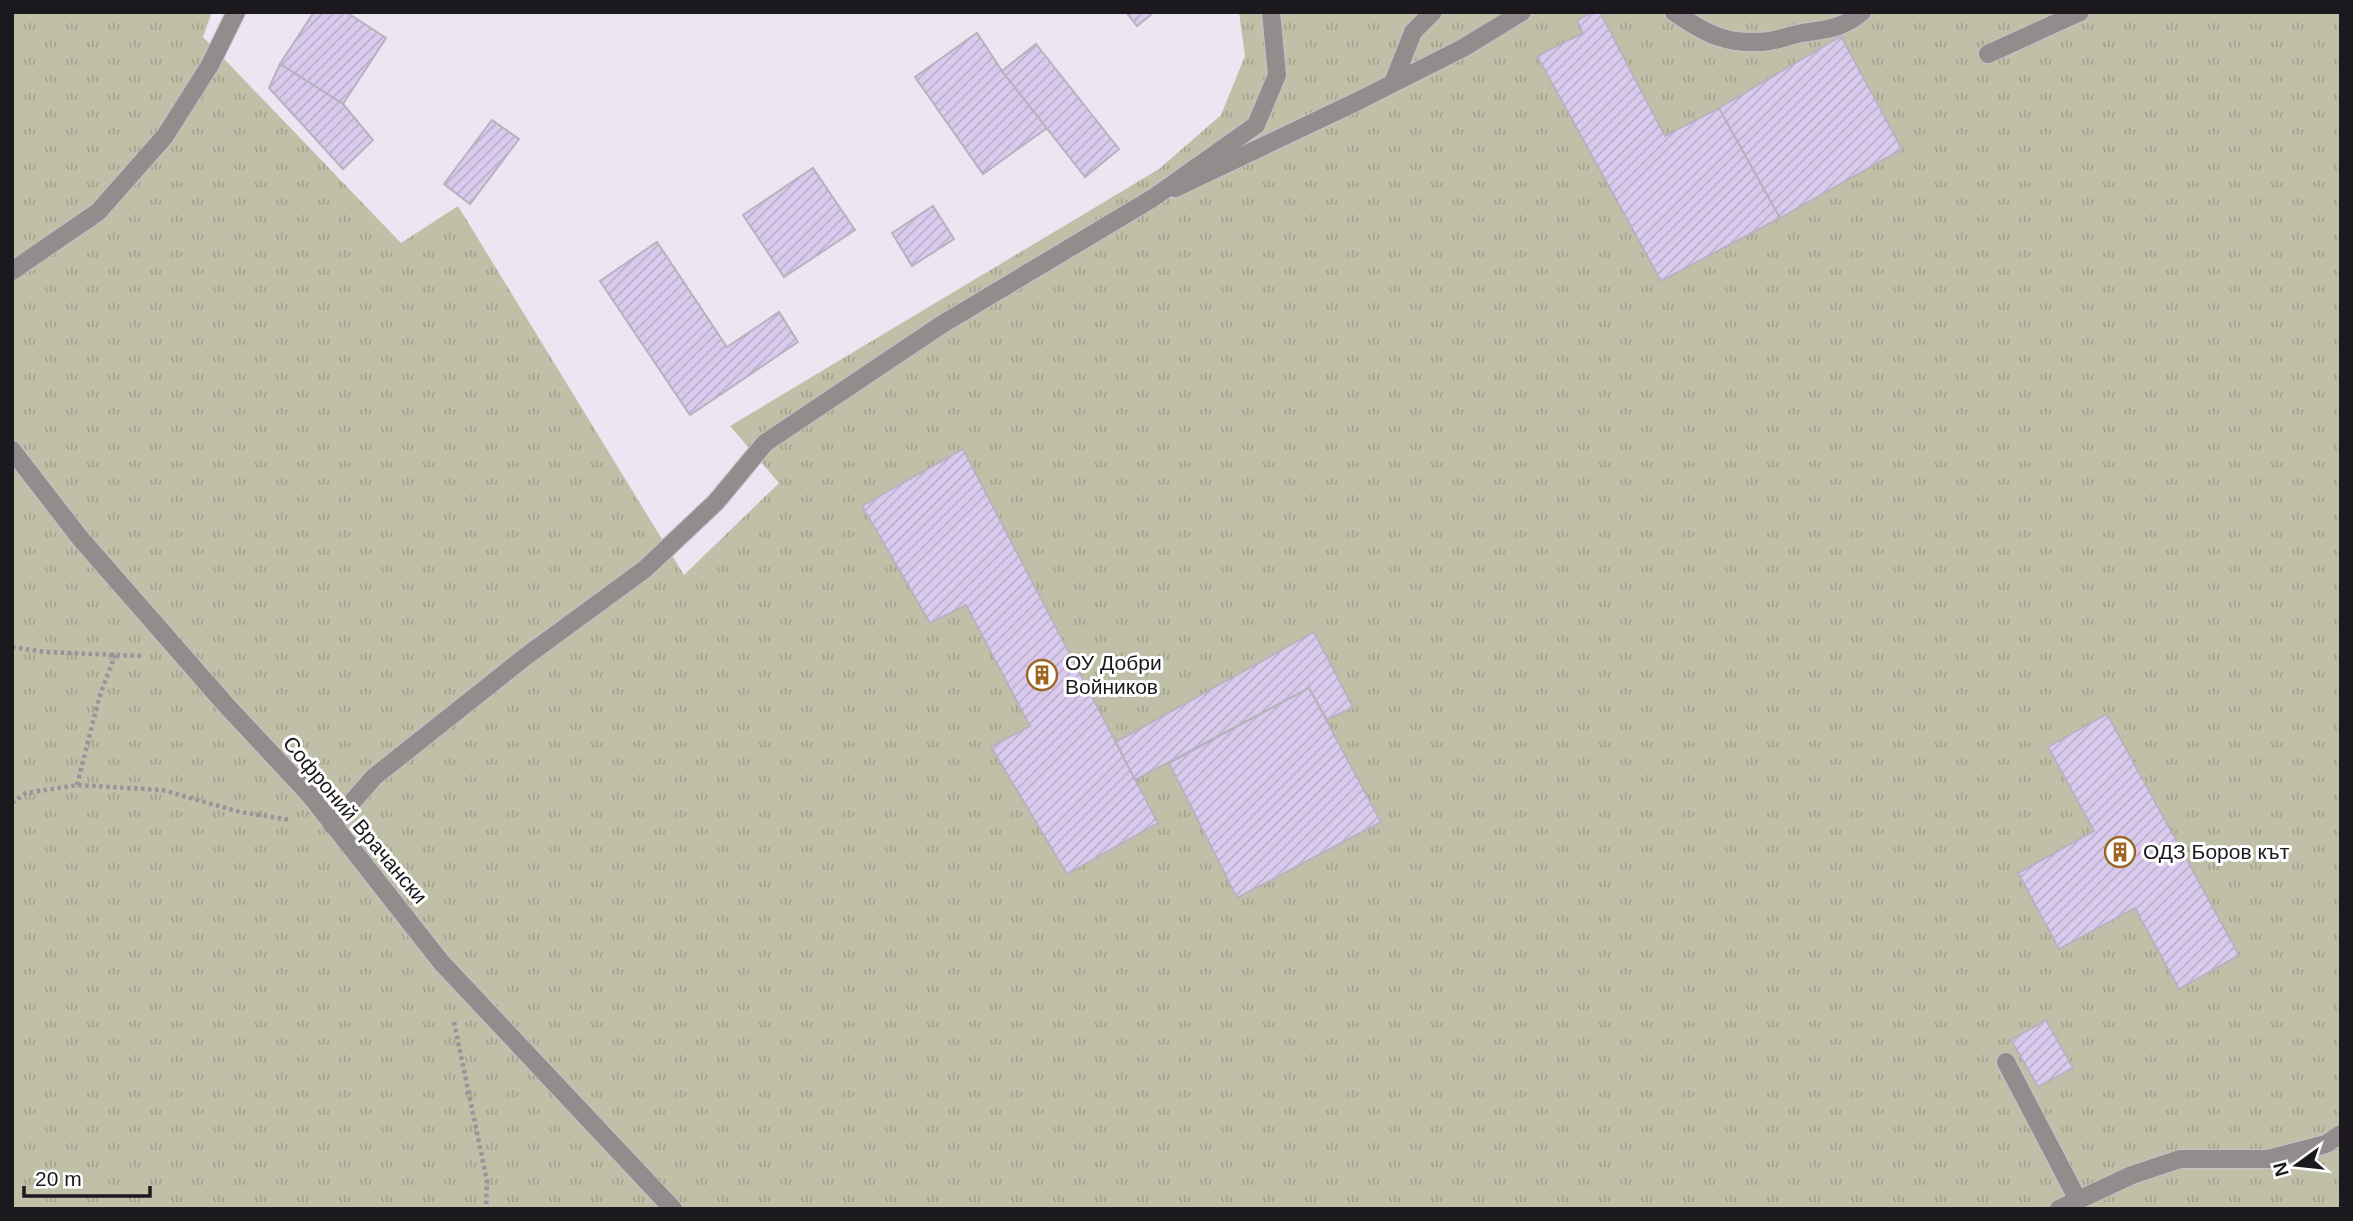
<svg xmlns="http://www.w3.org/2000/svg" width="2353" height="1221" font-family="Arial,sans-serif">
<defs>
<pattern id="grass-tufts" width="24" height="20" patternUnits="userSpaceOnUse" patternTransform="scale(1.75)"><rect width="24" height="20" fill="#bfc0a7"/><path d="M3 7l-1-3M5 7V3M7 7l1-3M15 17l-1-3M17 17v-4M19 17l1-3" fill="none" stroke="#a4a48f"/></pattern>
<pattern id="building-hatch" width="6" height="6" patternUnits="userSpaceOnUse" patternTransform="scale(1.75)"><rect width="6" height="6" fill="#dacbee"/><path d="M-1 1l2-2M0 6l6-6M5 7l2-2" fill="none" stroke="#baaecc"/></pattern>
</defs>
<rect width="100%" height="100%" fill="#ece6f3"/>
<!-- grass -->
<path fill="url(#grass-tufts)" d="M12,12h200l-9,25 198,206 57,-37 226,369 95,-92 -49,-57 429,-257 62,-54 24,-59 -6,-44h1102v1197h-2329z"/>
<!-- building -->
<g fill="url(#building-hatch)" stroke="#b7b2be" stroke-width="2">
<path d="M314,12h32l40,26 -43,66 -63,-40z"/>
<path d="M1126,12h28l-17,14z"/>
<path d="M1592,12h8l65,124 54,-28 61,110 -119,63 -124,-225 46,-23 -6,-12z"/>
<path d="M977,33l25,38 45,57 -64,46 -68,-97z"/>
<path d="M1841,36l61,113 -122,69 -61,-110z"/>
<path d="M1036,44l83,105 -34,28 -83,-106z"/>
<path d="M280,64l63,40 30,36 -30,29 -74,-81z"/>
<path d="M492,120l27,19 -49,65 -26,-20z"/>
<path d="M813,168l42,62 -71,47 -41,-62z"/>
<path d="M933,206l21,33 -42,27 -20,-33z"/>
<path d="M657,242l70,105 52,-35 19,30 -108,73 -90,-134z"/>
<path d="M963,449l195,374 -91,51 -76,-127 39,-21 -64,-121 -36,18 -68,-117z"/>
<path d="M1314,632l39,75 -26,13 -18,-32 -174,92 -19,-38z"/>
<path d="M1309,688l72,134 -144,76 -68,-135z"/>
<path d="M2107,714l132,241 -60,34 -44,-81 -76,41 -41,-76 76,-42 -46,-84z"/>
<path d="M2046,1020l27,48 -35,19 -27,-47z"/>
</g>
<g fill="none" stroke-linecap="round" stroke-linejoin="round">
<!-- service casing -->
<g stroke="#c6c1cd" stroke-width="20">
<g id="service">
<path d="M1674,12c33,23 55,34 96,29 11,-2 21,-6 32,-8 25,-4 40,-4 60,-21"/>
<path d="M1988,54l92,-42"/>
<path d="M1393,83l20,-51 20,-20"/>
<path d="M1175,188l181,-86 107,-54 59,-36"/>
<path d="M2006,1062l72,138"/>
</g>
</g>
<!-- minor casing -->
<g stroke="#c6c1cd" stroke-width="20">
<g id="minor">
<path d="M12,271l86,-59 67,-76 45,-71 26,-53"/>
<path d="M12,450l68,88 146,167 83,89 132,168 232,247"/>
<path d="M332,825l42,-48 151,-120 120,-88 71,-67 49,-59 176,-118 212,-127 103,-73 21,-50 -6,-63"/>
<path d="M2059,1209l73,-34 48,-16h88l58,-15 15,-10"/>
</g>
</g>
<!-- path -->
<g stroke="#98939d" stroke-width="4.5" stroke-dasharray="3.5 3.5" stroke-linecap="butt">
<path d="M12,647l33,5 97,4"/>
<path d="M77,785l22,-87 16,-43"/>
<path d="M12,803l14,-10 51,-8 85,5 78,22 51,8"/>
<path d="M454,1022l33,159 -1,28"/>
</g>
<!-- service -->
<use href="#service" stroke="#938c8c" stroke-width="18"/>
<!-- minor -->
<use href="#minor" stroke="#938c8c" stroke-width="18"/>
</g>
<!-- icons -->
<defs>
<g id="building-ring" transform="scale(1.575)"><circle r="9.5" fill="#fff" stroke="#9d6521" stroke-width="1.5"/><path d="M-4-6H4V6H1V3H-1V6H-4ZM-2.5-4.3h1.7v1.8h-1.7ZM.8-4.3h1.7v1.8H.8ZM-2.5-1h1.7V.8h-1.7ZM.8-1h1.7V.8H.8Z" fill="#9d6521"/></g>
</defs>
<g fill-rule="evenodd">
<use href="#building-ring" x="1042" y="675"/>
<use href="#building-ring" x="2120" y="852"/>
</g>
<g text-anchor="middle" stroke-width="6" stroke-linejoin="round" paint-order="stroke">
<!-- poi labels -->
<g font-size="21" fill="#1b191e" stroke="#fff" text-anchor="start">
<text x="1065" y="670">ОУ Добри<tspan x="1065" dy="24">Войников</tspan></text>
<text x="2143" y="859">ОДЗ Боров кът</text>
</g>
<!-- street labels -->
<g font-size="21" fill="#1b191e" stroke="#fff">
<text transform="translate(355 820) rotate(50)" y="7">Софроний Врачански</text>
</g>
</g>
<!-- border -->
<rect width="2353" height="1221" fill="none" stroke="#1b191e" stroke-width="28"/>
<!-- north arrow -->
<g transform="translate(2297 1165) rotate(255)" stroke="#ffffff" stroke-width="5" paint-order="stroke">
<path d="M0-5L12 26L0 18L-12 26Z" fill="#1b191e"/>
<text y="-10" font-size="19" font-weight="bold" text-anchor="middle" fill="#1b191e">N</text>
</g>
<!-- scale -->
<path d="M24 1186v10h126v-10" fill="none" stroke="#1b191e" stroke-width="3.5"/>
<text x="35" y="1186" font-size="21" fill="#1b191e" stroke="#ffffff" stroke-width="5" paint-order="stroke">20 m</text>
</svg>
